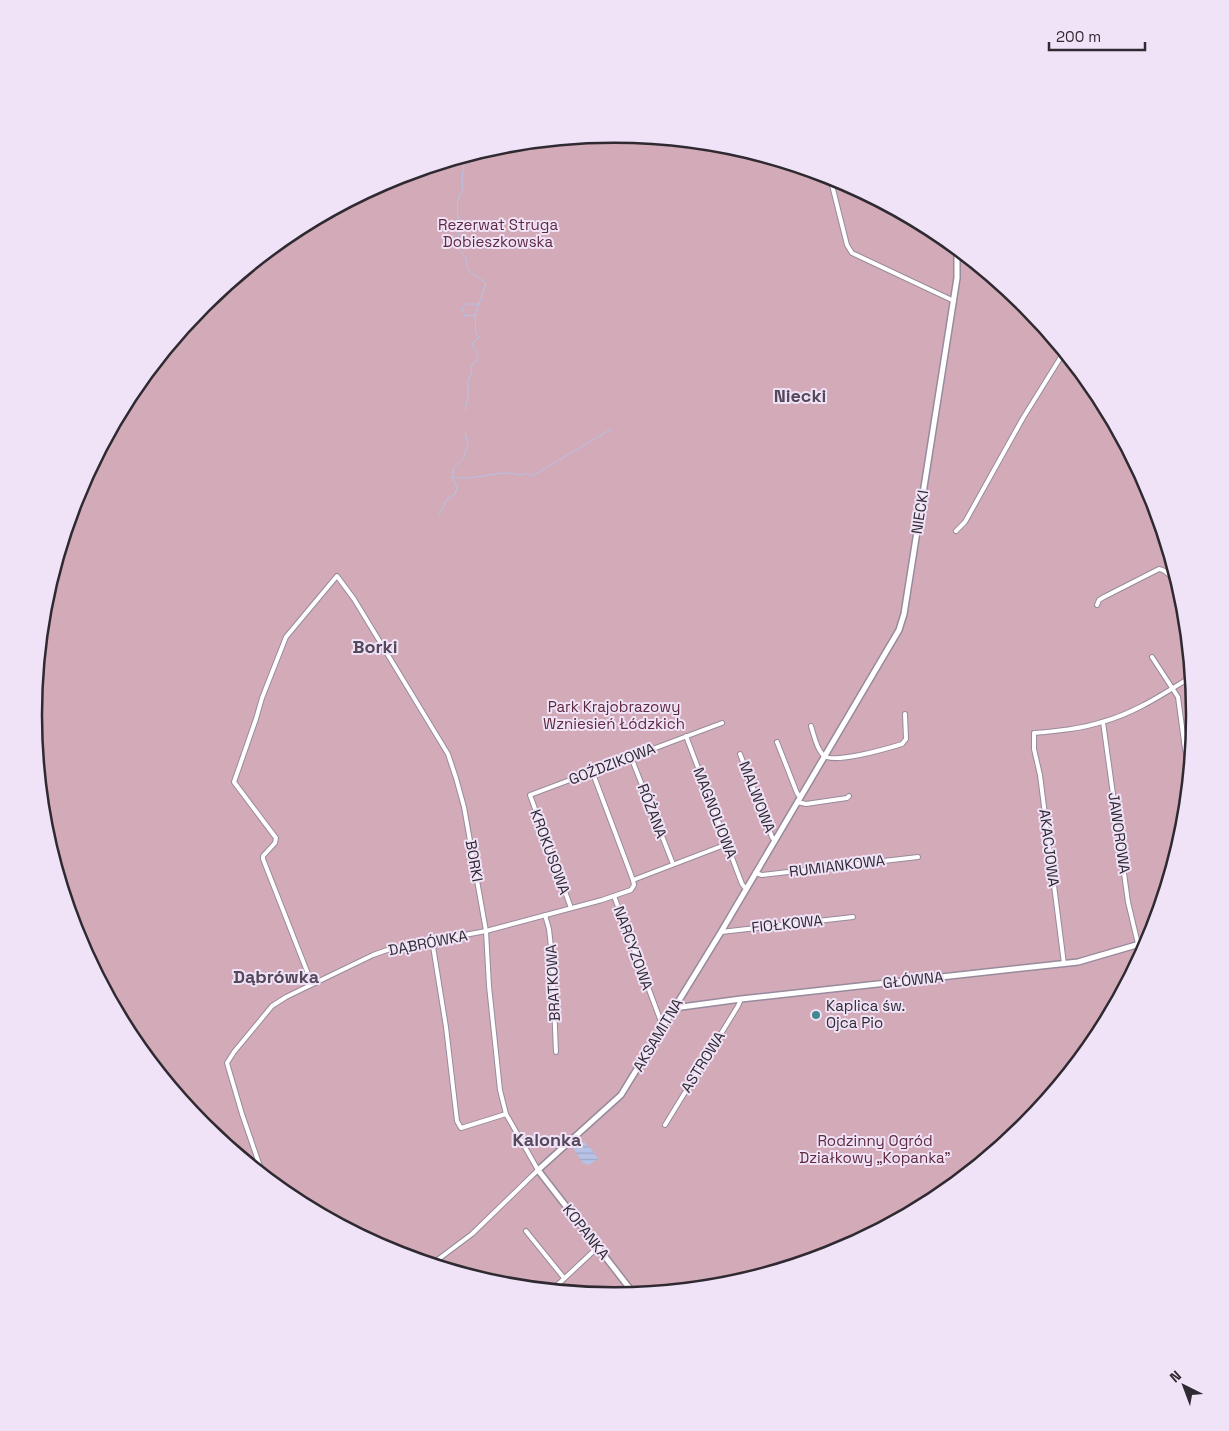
<svg xmlns="http://www.w3.org/2000/svg" width="1229" height="1431" font-family="'Space Grotesk',sans-serif">
<defs>
<pattern id="water-rules" width="6" height="5" patternUnits="userSpaceOnUse" patternTransform="scale(1.25)"><rect width="6" height="5" fill="#b6c2e6"/><path d="M0 2.5h6" fill="none" stroke="#9da7c6"/></pattern>
</defs>
<rect width="100%" height="100%" fill="#f0e3f7"/>
<!-- green -->
<circle fill="#d3aab7" cx="615" cy="716" r="579"/>
<!-- water -->
<path fill="url(#water-rules)" d="M579,1142h5l8,8 6,9 -9,6 -6,-2 -10,-15z"/>
<g fill="none" stroke-linecap="round" stroke-linejoin="round">
<!-- stream -->
<g stroke="#b6c2e6" stroke-width="1">
<path d="M465,157l-3,21 1,11c-9,13 -5,23 -4,37 1,6 -2,14 -2,21l9,11 2,12 18,13 -11,33 1,18 3,3 -7,7 6,11 -1,5 -6,7 1,5 -4,8v17l-3,13"/>
<path d="M475,315l-10,1 -3,-8 5,-4h11"/>
<path d="M453,477c14,4 40,-4 55,-4 4,0 8,2 12,2 2,0 5,-1 7,-2l3,3 4,-1 77,-46"/>
<path d="M439,515l8,-16 8,-5 2,-6 -4,-9v-10l12,-13v-4l3,-7 -3,-14"/>
</g>
<!-- street casing -->
<g stroke="#978a9d" stroke-width="6">
<g id="street">
<path d="M830,177l17,68 5,8 102,48"/>
<path d="M956,531l9,-9 58,-104 41,-66"/>
<path d="M1097,605l2,-5 5,-3 55,-28c13,2 19,21 25,32"/>
<path d="M1152,657l26,40 7,52 5,20"/>
<path d="M1103,722l25,180 10,42"/>
<path d="M811,726c3,9 5,22 12,29 9,10 66,-7 79,-11l4,-5 -1,-25"/>
<path d="M686,736l56,148 4,5"/>
<path d="M777,742l20,51 3,4"/>
<path d="M740,754l32,83 3,4"/>
<path d="M631,757l42,107"/>
<path d="M797,802l9,2 41,-6 2,-2"/>
<path d="M755,873l7,2 156,-18"/>
<path d="M633,880l94,-36"/>
<path d="M614,896l49,131"/>
<path d="M571,908l-41,-113 192,-72"/>
<path d="M545,915l4,14 3,27 4,96"/>
<path d="M721,932l132,-15"/>
<path d="M432,940l14,87 11,94 4,7 45,-14"/>
<path d="M1064,964l-24,-189 -6,-26v-16c23,-2 46,-4 68,-11 33,-9 61,-28 89,-45"/>
<path d="M312,984l-49,-125v-3l12,-13 1,-5 -42,-56 22,-63 6,-21 24,-61 51,-61 17,23 94,155 8,24 8,29 22,124 3,55 11,104 6,24 32,56 -66,64 -40,30"/>
<path d="M665,1125l73,-119 3,-7"/>
<path d="M263,1175l-21,-61 -15,-51 7,-11 38,-46 14,-9 87,-42 17,-6 96,-18 116,-31 29,-10 3,-5 -1,-5 -41,-109"/>
<path d="M526,1231l38,47"/>
<path d="M508,1279l6,7"/>
<path d="M552,1290l46,-43"/>
</g>
</g>
<!-- secondary casing -->
<g stroke="#978a9d" stroke-width="8">
<g id="secondary">
<path d="M674,1008l67,-9 337,-37 72,-21"/>
<path d="M634,1294l-96,-124 83,-75 100,-163 178,-302 5,-16 53,-336v-29"/>
</g>
</g>
<!-- street -->
<use href="#street" stroke="#fff" stroke-width="4"/>
<!-- secondary -->
<use href="#secondary" stroke="#fff" stroke-width="5"/>
</g>
<!-- markers -->
<circle fill="#418890" stroke="#f0e3f7" stroke-width="2" cx="816" cy="1015" r="5"/>
<g text-anchor="middle" stroke-width="4" stroke-linejoin="round" paint-order="stroke">
<!-- park labels -->
<g font-size="15" fill="#5f293e" stroke="#f0e3f7">
<text x="498" y="230">Rezerwat Struga<tspan x="498" dy="17">Dobieszkowska</tspan></text>
<text x="614" y="712">Park Krajobrazowy<tspan x="614" dy="17">Wzniesień Łódzkich</tspan></text>
<text x="875" y="1146">Rodzinny Ogród<tspan x="875" dy="17">Działkowy „Kopanka”</tspan></text>
</g>
<!-- street labels -->
<g font-size="15" fill="#2f2a32" stroke="#f0e3f7">
<text transform="translate(920 512) rotate(-81)" y="5">NIECKI</text>
<text transform="translate(612 764) rotate(-21)" y="5">GOŹDZIKOWA</text>
<text transform="translate(757 797) rotate(69)" y="5">MALWOWA</text>
<text transform="translate(652 811) rotate(69)" y="5">RÓŻANA</text>
<text transform="translate(715 813) rotate(69)" y="5">MAGNOLIOWA</text>
<text transform="translate(1119 833) rotate(82)" y="5">JAWOROWA</text>
<text transform="translate(1049 848) rotate(83)" y="5">AKACJOWA</text>
<text transform="translate(550 852) rotate(70)" y="5">KROKUSOWA</text>
<text transform="translate(474 861) rotate(80)" y="5">BORKI</text>
<text transform="translate(837 866) rotate(-7)" y="5">RUMIANKOWA</text>
<text transform="translate(787 924) rotate(-6)" y="5">FIOŁKOWA</text>
<text transform="translate(428 943) rotate(-11)" y="5">DĄBRÓWKA</text>
<text transform="translate(633 948) rotate(70)" y="5">NARCYZOWA</text>
<text transform="translate(913 980) rotate(-6)" y="5">GŁÓWNA</text>
<text transform="translate(553 983) rotate(-93)" y="5">BRATKOWA</text>
<text transform="translate(658 1035) rotate(-59)" y="5">AKSAMITNA</text>
<text transform="translate(703 1062) rotate(-58)" y="5">ASTROWA</text>
<text transform="translate(586 1232) rotate(52)" y="5">KOPANKA</text>
</g>
<!-- poi labels -->
<g font-size="15" fill="#2f2a32" stroke="#f0e3f7" text-anchor="start">
<text x="826" y="1011">Kaplica św.<tspan x="826" dy="17">Ojca Pio</tspan></text>
</g>
<!-- quarter labels -->
<g font-size="18" font-weight="bold" fill="#54495a" stroke="#f0e3f7">
<text x="800" y="402">Niecki</text>
<text x="375" y="653">Borki</text>
<text x="276" y="983">Dąbrówka</text>
<text x="547" y="1146">Kalonka</text>
</g>
</g>
<!-- crop -->
<path d="M0 0H1229V1431H0ZM42 715a572 572 0 1 1 1144 0a572 572 0 1 1-1144 0Z" fill="#f0e3f7" fill-rule="evenodd"/>
<path fill="none" stroke="#2f2a32" stroke-width="2.5" d="M42 715a572 572 0 1 1 1144 0a572 572 0 1 1-1144 0Z"/>
<!-- north arrow -->
<g transform="translate(1184 1386) rotate(318)" stroke="#f0e3f7" stroke-width="4" paint-order="stroke">
<path d="M0-4L9 19L0 12L-9 19Z" fill="#2f2a32"/>
<text y="-8" font-size="14" font-weight="bold" text-anchor="middle" fill="#2f2a32">N</text>
</g>
<!-- scale -->
<path d="M1049 42v8h96v-8" fill="none" stroke="#2f2a32" stroke-width="2.5"/>
<text x="1056" y="42" font-size="15" fill="#2f2a32" stroke="#f0e3f7" stroke-width="4" paint-order="stroke">200 m</text>
</svg>
